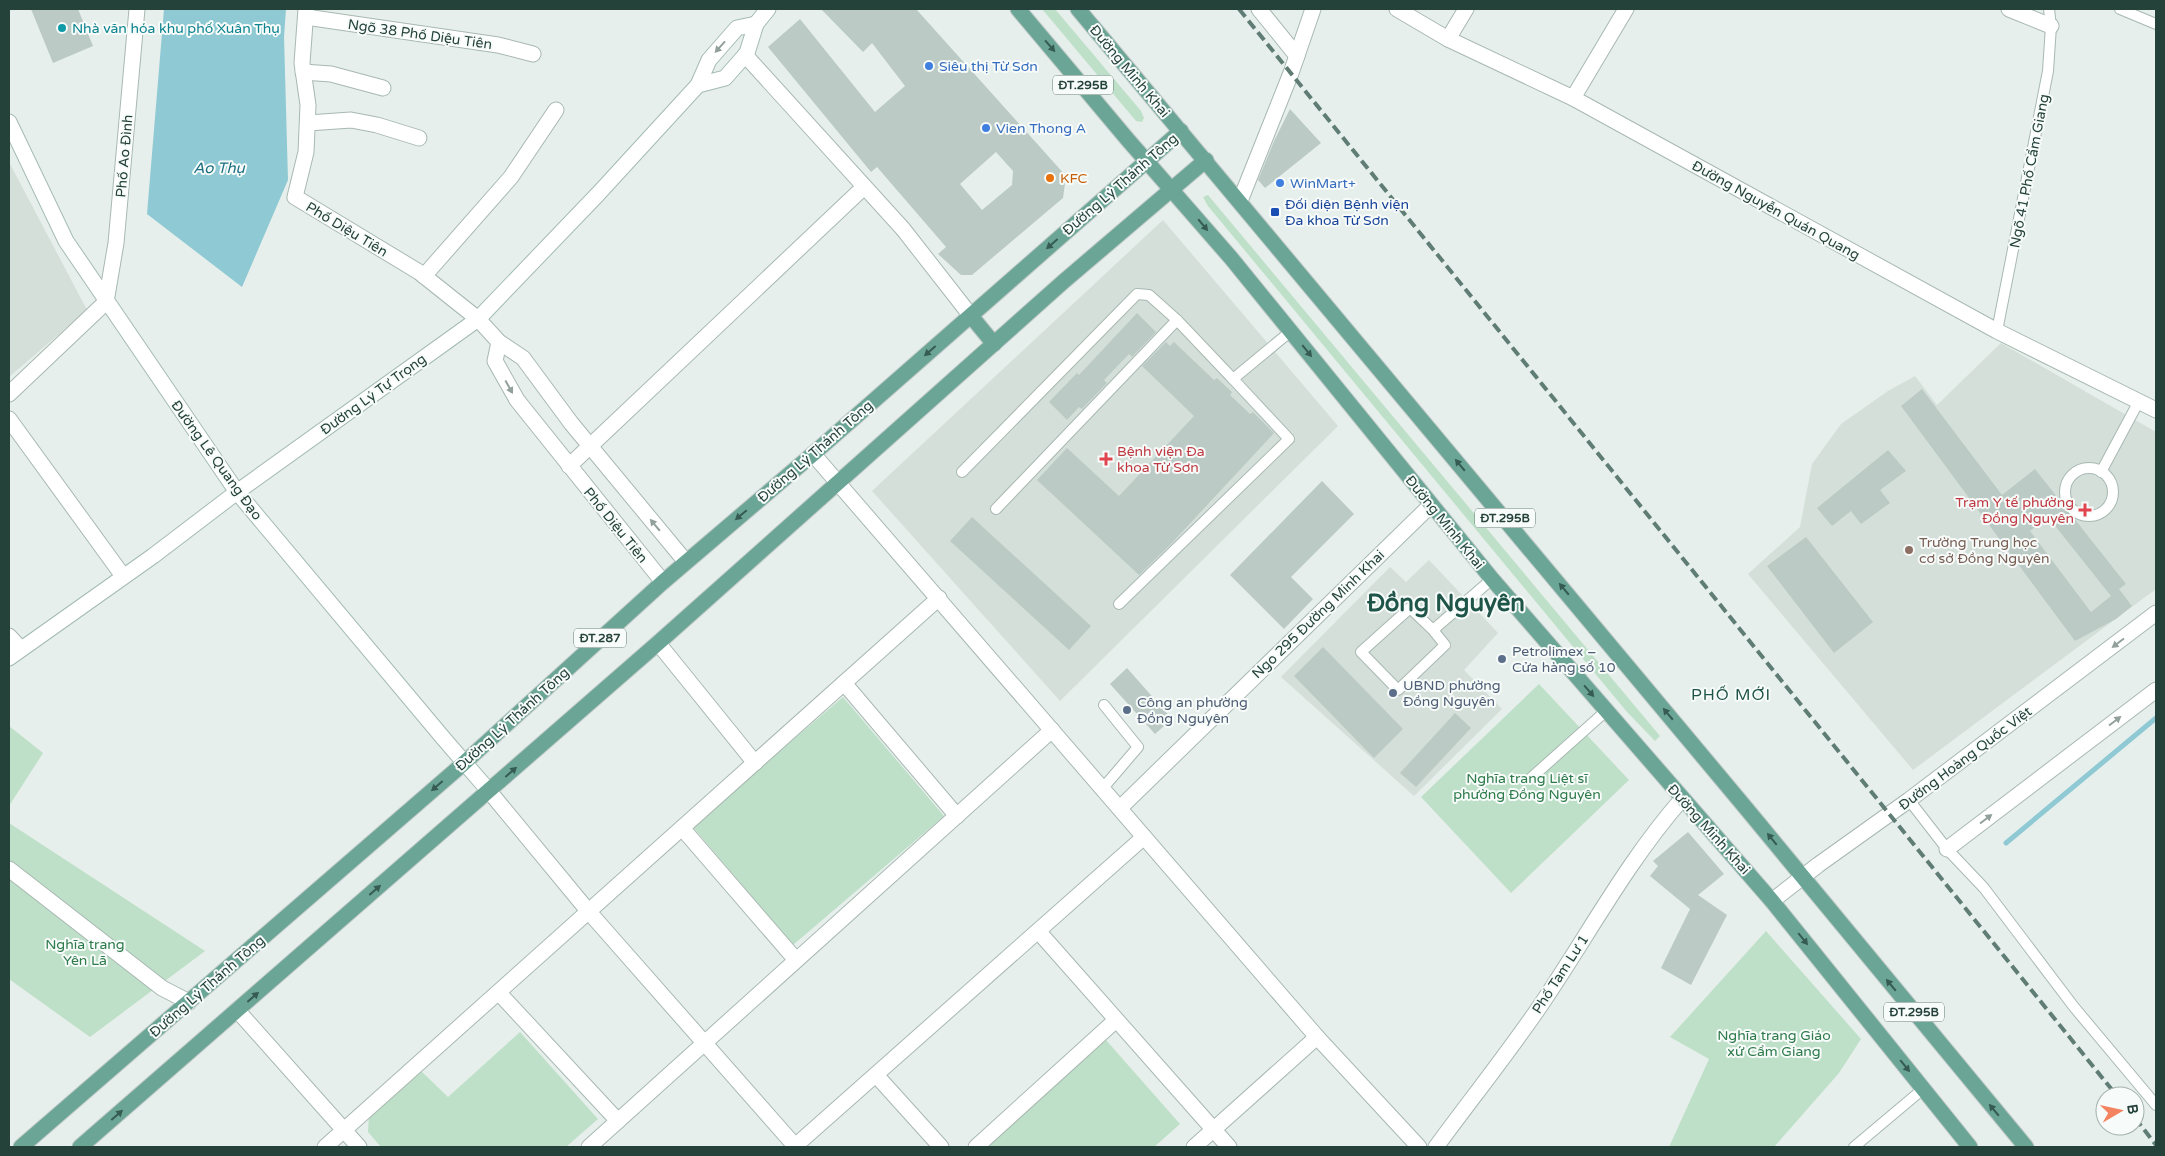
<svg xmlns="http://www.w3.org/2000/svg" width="2165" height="1156" font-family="'Varela Round',sans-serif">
<rect width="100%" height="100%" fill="#e6efeb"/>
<!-- built -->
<g fill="#d4dfda">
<path d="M9,162l78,148 -78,67z"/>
<path d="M1163,220l175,206 -278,275 -188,-210z"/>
<path d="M2001,343l155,89v157l-243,181 -165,-196 52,-47 12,-63 29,-40 47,-33 27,-15 22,29z"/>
<path d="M1429,560l69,73 -34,37 38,39 -88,87 -133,-119 109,-110 16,15z"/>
</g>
<!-- green -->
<g fill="#bfe0c8">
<path d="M1042,9h13l86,102 3,7 -2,4 -6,-1z"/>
<path d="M1208,195l452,541 -5,5 -28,-29 -419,-506 -5,-9z"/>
<path d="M1539,684l90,96 -118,113 -90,-96z"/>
<path d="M843,697l101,119 -151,129 -101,-119z"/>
<path d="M9,726l34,27 -34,53z"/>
<path d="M9,823l196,128 -115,86 -81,-58z"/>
<path d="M1766,931l95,108 -22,34 -65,74h-105l40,-88 -39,-22z"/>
<path d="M520,1032l78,87 -32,28h-185l-13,-15 1,-17 50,-46 29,28z"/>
<path d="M1106,1040l74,84 -26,23h-168z"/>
</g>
<!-- water -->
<path fill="#8ec9d4" d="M164,9h122l-2,28 4,143 -46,107 -95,-73z"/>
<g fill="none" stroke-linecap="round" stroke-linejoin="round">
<!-- stream -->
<path stroke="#8ec9d4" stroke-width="5" d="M2006,843l150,-125"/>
</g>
<!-- building -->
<g fill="#bbcac4" fill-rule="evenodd">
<path d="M31,9h47l15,37 -40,17z"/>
<path d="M821,9h95l150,167 -3,22 -91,77h-11l-23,-21 8,-7 -69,-80 -6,5 -103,-125 32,-28 75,93 30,-26 -33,-43 -9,9zM996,152l17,19 -1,14 -30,25 -22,-26z"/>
<path d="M1290,109l31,34 -56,45 -7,-8 16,-39z"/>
<path d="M1137,313l19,19 -24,25 -3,-3 -25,26 3,3 -25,26 -3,-2 -12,13 -18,-18 28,-29 2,2z"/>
<path d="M1166,342l4,4 4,-4 40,38 3,-2 15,14 -2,3 20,19 3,-2 21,21 -103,111 -32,31 -102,-95 30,-32 52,48 75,-80 -52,-50z"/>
<path d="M1922,389l80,106 33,-26 91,115 -7,5 13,17 -16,13 -41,22 -174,-235zM2048,517l63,79 -20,16 -61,-81z"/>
<path d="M1888,450l18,21 -26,19 10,13 -29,21 -10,-13 -19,15 -15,-18z"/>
<path d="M1322,481l32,33 -63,63 22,22 -29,30 -54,-54z"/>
<path d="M972,517l119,109 -22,24 -119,-109z"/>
<path d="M1806,537l67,85 -39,31 -67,-87z"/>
<path d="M1323,647l80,82 -29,29 -80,-82z"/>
<path d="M1127,668l45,51 -17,15 -45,-50z"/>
<path d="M1455,713l16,15 -55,59 -16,-14z"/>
<path d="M1688,832l36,42 -26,21 29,20 -36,70 -30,-17 29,-59 -40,-33 8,-10 -5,-5z"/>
</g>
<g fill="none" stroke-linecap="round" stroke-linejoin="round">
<!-- service casing -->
<g stroke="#a8b8b2" stroke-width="12">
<g id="service">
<path d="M2120,9l36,15"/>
<path d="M1997,331l51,-260 3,-45 -2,-17"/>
<circle cx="2089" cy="492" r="24"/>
<path d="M962,472l175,-178 12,1 28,25 56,59"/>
<path d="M2101,472l38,-71"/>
<path d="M996,509l181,-189"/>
<path d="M1119,604l170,-165 -56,-60 58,-48"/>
<path d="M1433,630l12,15 -47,45 -37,-38 49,-44 23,22 59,-51"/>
<path d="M1531,778l75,-67"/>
<path d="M1103,788l35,-41 -34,-42"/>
<path d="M1909,800l38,49 37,39 90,119 82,98"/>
<path d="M1854,1147l69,-58"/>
</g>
</g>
<!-- minor casing -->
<g stroke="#a8b8b2" stroke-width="17">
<g id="minor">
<path d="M306,9l-4,54 6,42 -2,47 -11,45 124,75 59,47 21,23 24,16 48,65 115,139"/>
<path d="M1259,9l38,47"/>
<path d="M2009,9l42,17"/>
<path d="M306,17l192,28 35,9"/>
<path d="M1448,39l18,-30"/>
<path d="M745,55l158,174 68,87"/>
<path d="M303,72l28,2 52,14"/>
<path d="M1573,98l53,-89"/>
<path d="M308,123l43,-3 26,5 42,13"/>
<path d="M424,276l87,-99 45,-67"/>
<path d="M499,342l-4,19 22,39 146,182"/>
<path d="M9,394l97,-92 10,-59 21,-234"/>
<path d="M9,419l114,157"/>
<path d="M813,454l504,583 102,110"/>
<path d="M569,466l295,-279"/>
<path d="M9,636l12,13"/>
<path d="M658,643l97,120"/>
<path d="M844,683l113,133"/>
<path d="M489,791l100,121 207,235"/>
<path d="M1120,808l311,-303"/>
<path d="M682,828l114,132"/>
<path d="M9,869l153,119 27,14"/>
<path d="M1038,931l191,216"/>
<path d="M499,993l119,128"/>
<path d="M237,1010l122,137"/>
<path d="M876,1075l65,72"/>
<path d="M325,1147l614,-549"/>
<path d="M589,1147l463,-417"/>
<path d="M794,1147l350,-310"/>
<path d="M976,1147l140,-127"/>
<path d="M1194,1147l123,-110"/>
<path d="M1436,1147c33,-45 68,-89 100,-135 49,-71 89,-148 146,-213"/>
</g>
</g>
<!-- tertiary casing -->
<g stroke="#a8b8b2" stroke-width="17">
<g id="tertiary">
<path d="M1397,9l51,30 125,59 424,233 159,79"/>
<path d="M1240,201l51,-128 22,-64"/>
<path d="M1947,849l209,-159"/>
<path d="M1772,901l46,-36 91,-65 247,-187"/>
</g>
</g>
<!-- secondary casing -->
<g stroke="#a4bbb3" stroke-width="17">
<g id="secondary">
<path d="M698,85l27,-7 22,-25 9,-29 12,-15"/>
<path d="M9,122l57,119 171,251 207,247 45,52"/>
<path d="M9,658l144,-102 84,-64 241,-173 120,-125 100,-109 11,-25 28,-32 19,-4"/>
</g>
</g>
<!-- primary casing -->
<g stroke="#c2cac8" stroke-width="17">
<g id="primary">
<path d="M1018,9l110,131 103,118 261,321 280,322 198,246"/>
<path d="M1078,9l667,798 281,340"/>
<path d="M971,316l23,28"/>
<path d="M21,1147l443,-384 199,-181 150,-128 368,-323"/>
<path d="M80,1147l578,-504 405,-361 143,-122"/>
</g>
</g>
<!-- service -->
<use href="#service" stroke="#fff" stroke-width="10"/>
<!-- minor -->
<use href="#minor" stroke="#fff" stroke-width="15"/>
<!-- tertiary -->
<use href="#tertiary" stroke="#fff" stroke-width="15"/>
<!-- secondary -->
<use href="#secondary" stroke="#fff" stroke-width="15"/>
<!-- primary -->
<use href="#primary" stroke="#6aa596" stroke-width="15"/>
<!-- rail -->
<g stroke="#5f7d75" stroke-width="4" stroke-dasharray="10 5" stroke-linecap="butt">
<path d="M1239,9l878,1087"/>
<path d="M2135,1118l21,27"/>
</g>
</g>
<!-- one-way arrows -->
<defs><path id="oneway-solid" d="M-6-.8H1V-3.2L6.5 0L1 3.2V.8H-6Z" transform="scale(1.25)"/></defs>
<g fill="#365b51">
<use href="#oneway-solid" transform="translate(1050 46) rotate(49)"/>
<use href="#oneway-solid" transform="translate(1203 225) rotate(50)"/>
<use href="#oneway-solid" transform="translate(1052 244) rotate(139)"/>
<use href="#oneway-solid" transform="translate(930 351) rotate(139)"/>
<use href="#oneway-solid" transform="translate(1307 351) rotate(51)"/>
<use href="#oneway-solid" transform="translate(1460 465) rotate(-130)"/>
<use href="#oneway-solid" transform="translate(741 515) rotate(140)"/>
<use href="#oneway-solid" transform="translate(1564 589) rotate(-130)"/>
<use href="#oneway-solid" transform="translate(1589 691) rotate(49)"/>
<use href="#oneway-solid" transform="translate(1668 714) rotate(-130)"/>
<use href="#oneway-solid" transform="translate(511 772) rotate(-41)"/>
<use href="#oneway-solid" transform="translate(437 786) rotate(139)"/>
<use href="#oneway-solid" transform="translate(1772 839) rotate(-129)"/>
<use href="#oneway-solid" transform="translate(375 890) rotate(-41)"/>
<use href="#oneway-solid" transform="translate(1803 939) rotate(51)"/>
<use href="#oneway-solid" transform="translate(1891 985) rotate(-130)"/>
<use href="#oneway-solid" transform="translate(253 997) rotate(-41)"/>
<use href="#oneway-solid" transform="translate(1905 1066) rotate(51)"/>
<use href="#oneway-solid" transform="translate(1994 1110) rotate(-130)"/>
<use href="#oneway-solid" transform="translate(117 1115) rotate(-41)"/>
</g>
<g fill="#92a09c">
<use href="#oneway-solid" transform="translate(720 47) rotate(132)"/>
<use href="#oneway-solid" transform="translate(509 387) rotate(61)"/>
<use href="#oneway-solid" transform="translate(655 525) rotate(-130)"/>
<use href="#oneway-solid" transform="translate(2118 643) rotate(143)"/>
<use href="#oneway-solid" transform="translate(2115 721) rotate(-37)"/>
<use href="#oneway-solid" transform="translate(1986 819) rotate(-37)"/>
</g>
<!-- markers -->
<circle fill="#0f9aa8" stroke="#f7fbf9" stroke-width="2" cx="62" cy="28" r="5"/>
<g fill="#3f7fe0" stroke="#f7fbf9" stroke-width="2">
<circle cx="929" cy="66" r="5"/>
<circle cx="986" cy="128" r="5"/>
<circle cx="1280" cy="183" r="5"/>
</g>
<circle fill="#e8710a" stroke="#f7fbf9" stroke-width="2" cx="1050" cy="178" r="5"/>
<rect fill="#1a4fb4" stroke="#f7fbf9" stroke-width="2" x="1270" y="207" width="10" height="10" rx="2.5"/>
<g fill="#e0444e" stroke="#f7fbf9" stroke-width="2">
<path d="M1103.5 451.5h5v5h5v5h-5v5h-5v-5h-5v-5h5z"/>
<path d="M2082.5 502.5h5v5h5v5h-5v5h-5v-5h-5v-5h5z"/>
</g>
<circle fill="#8d6e63" stroke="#f7fbf9" stroke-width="2" cx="1909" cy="550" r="5"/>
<g fill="#5c6f8a" stroke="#f7fbf9" stroke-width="2">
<circle cx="1502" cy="659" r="5"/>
<circle cx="1393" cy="693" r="5"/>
<circle cx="1127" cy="710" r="5"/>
</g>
<g text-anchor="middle" stroke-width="4" stroke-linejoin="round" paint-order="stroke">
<!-- shield labels -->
<g fill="#f7fbf9" stroke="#637a73" stroke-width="1">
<rect x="1053" y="75.5" width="60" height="19" rx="4"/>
<rect x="1475" y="508.5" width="60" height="19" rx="4"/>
<rect x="574" y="628.5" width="52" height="19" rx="4"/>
<rect x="1884" y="1002.5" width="60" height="19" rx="4"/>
</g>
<g font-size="12" font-weight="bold" fill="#24423a">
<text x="1083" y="89">ĐT.295B</text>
<text x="1505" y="522">ĐT.295B</text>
<text x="600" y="642">ĐT.287</text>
<text x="1914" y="1016">ĐT.295B</text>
</g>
<!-- culture labels -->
<g font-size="14" fill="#0d838f" stroke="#f7fbf9" text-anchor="start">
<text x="72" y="33">Nhà văn hóa khu phố Xuân Thụ</text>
</g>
<!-- street labels -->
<g font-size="14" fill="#24423a" stroke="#f7fbf9">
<text transform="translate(420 34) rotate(8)" y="5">Ngõ 38 Phố Diệu Tiên</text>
<text transform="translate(1130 71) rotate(50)" y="5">Đường Minh Khai</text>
<text transform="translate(124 156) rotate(-85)" y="5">Phố Ao Đình</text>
<text transform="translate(2029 171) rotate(-79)" y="5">Ngõ 41 Phố Cẩm Giang</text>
<text transform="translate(1120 184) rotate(-41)" y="5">Đường Lý Thánh Tông</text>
<text transform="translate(1776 210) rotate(29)" y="5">Đường Nguyễn Quán Quang</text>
<text transform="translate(347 229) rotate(31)" y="5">Phố Diệu Tiên</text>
<text transform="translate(373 394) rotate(-36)" y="5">Đường Lý Tự Trọng</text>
<text transform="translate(815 451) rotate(-41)" y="5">Đường Lý Thánh Tông</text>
<text transform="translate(217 460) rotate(54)" y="5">Đường Lê Quang Đạo</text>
<text transform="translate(1445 522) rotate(51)" y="5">Đường Minh Khai</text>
<text transform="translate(616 525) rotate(51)" y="5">Phố Diệu Tiên</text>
<text transform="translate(1318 614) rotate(-44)" y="5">Ngo 295 Đường Minh Khai</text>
<text transform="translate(512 719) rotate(-42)" y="5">Đường Lý Thánh Tông</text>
<text transform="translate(1965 758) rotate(-37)" y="5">Đường Hoàng Quốc Việt</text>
<text transform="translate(1709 829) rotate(48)" y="5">Đường Minh Khai</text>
<text transform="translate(1560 974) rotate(-57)" y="5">Phố Tam Lư 1</text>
<text transform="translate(207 986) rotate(-41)" y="5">Đường Lý Thánh Tông</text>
</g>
<!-- shop labels -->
<g font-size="14" fill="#366cbe" stroke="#f7fbf9" text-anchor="start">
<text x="939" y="71">Siêu thị Từ Sơn</text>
<text x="996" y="133">Vien Thong A</text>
<text x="1290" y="188">WinMart+</text>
</g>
<!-- food labels -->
<g font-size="14" fill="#c56008" stroke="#f7fbf9" text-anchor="start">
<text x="1060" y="183">KFC</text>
</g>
<!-- transit labels -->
<g font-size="14" fill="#164399" stroke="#f7fbf9" text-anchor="start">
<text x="1285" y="209">Đối diện Bệnh viện<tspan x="1285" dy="16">Đa khoa Từ Sơn</tspan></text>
</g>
<!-- health labels -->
<g font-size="14" fill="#be3a42" stroke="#f7fbf9" text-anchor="start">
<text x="1117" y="456">Bệnh viện Đa<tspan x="1117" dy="16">khoa Từ Sơn</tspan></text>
<text x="2074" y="507" text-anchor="end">Trạm Y tế phường<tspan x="2074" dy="16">Đồng Nguyên</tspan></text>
</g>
<!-- education labels -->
<g font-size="14" fill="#785e54" stroke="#f7fbf9" text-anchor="start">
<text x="1919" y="547">Trường Trung học<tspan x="1919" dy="16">cơ sở Đồng Nguyên</tspan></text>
</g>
<!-- service labels -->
<g font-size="14" fill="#4e5e75" stroke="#f7fbf9" text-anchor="start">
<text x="1512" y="656">Petrolimex –<tspan x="1512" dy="16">Cửa hàng số 10</tspan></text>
<text x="1403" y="690">UBND phường<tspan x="1403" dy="16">Đồng Nguyên</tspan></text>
<text x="1137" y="707">Công an phường<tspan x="1137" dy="16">Đồng Nguyên</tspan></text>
</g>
<!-- park labels -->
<g font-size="14" fill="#2d7a4b" stroke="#f7fbf9">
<text x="1527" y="783">Nghĩa trang Liệt sĩ<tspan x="1527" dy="16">phường Đồng Nguyên</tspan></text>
<text x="85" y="949">Nghĩa trang<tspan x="85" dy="16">Yên Lã</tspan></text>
<text x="1774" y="1040">Nghĩa trang Giáo<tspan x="1774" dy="16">xứ Cẩm Giang</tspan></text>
</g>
<!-- water labels -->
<g font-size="15" font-style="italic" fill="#1c6f80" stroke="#f7fbf9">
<text x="219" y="173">Ao Thụ</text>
</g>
<!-- quarter labels -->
<g font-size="16" letter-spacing="1" fill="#1f5548" stroke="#f7fbf9">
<text x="1731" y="700">PHỐ MỚI</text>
</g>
<!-- town labels -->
<g font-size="24" font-weight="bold" fill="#1f5548" stroke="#f7fbf9">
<text x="1446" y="611">Đồng Nguyên</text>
</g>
</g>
<!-- border -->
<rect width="2165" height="1156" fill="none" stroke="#24423a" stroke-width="20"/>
<!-- north arrow -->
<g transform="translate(2120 1111) rotate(81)"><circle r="24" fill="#f7fbf9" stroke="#a3b1ad"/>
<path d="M0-4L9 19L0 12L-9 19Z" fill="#f4845f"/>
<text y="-8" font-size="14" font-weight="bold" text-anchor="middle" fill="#24423a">B</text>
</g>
</svg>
